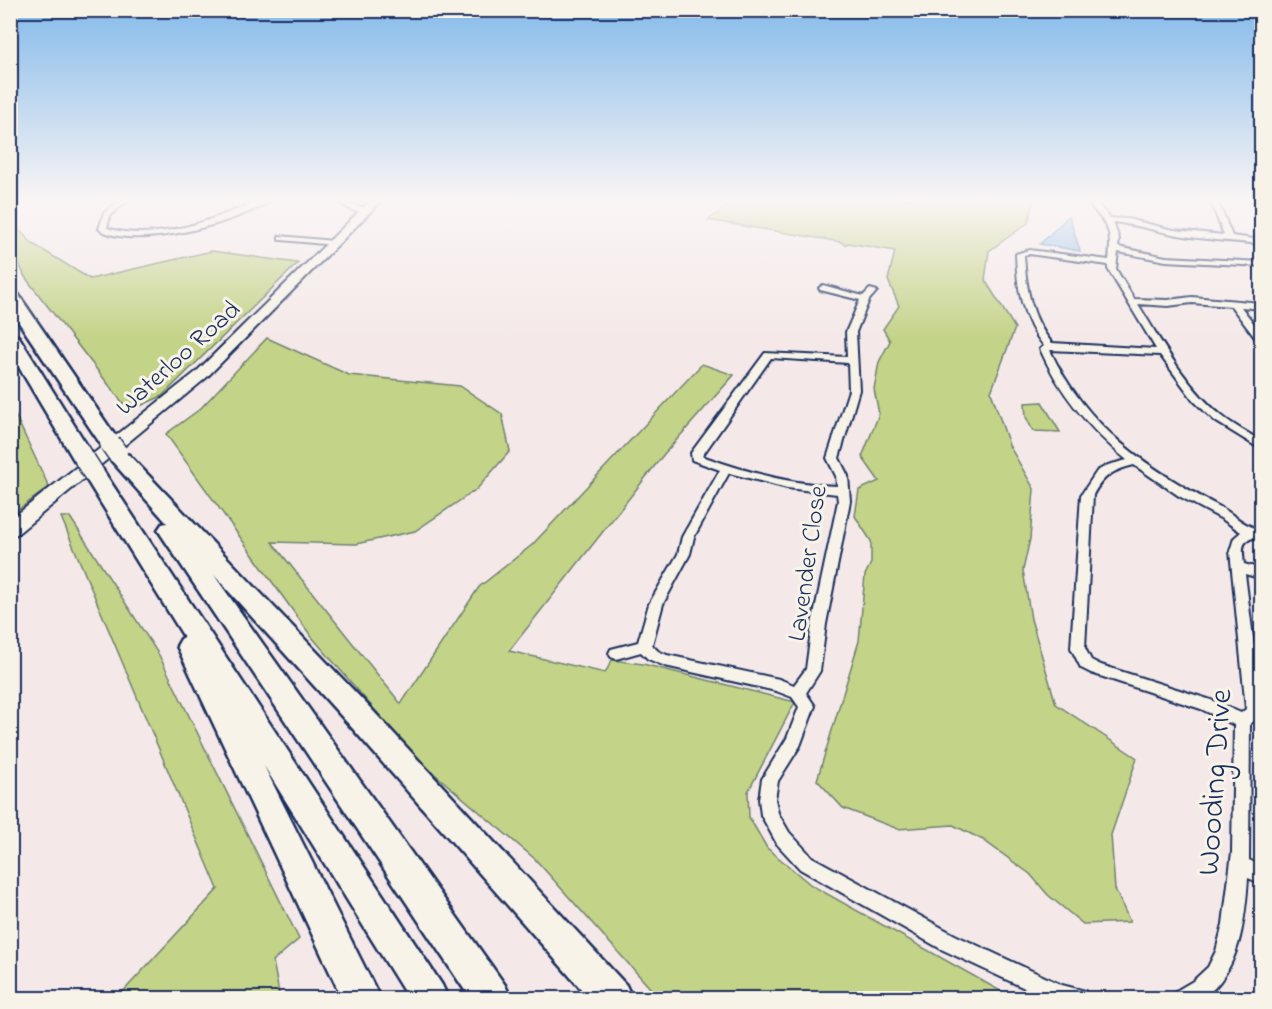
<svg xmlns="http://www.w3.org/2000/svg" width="1272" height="1009" font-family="'Indie Flower',sans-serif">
<rect width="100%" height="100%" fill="#f4e9e8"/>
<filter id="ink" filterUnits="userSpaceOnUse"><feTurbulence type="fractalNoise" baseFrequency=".0167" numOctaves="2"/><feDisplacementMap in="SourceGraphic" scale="12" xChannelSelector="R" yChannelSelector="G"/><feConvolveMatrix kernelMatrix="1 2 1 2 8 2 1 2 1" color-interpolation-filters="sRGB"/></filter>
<g filter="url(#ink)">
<!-- green -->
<g fill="#c3d387" stroke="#6f8172" stroke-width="1.5">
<path d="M739,199h295l-6,24 -39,28 -4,29 30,48 -24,64 18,53 25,44 -4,50 -7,31 8,49 25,85 81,54 -26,77 4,54 15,33 -47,2 -35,-29 -18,-21 -47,-34 -30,-15 -55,4 -55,-21 -26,-28 42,-139 6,-66 6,-12v-22l-16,-25 4,-26 20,-9 -17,-24 17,-43 -5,-25 5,-27 11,-21 -7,-12 16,-23 -11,-26 7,-29 -47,-8 -3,2 -4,-3 -133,-22z"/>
<path d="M10,221l23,23 57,35 122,-28 86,12 -136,133 -33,15 -104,-134 -14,-32z"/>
<path d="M267,338l82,37 111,11 42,28 8,37 -33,38 -62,42 -59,13 -84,-2 129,162 78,-117 53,-42 170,-181 32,11 -70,79 -155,197 96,22 7,-13 31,4 152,38 -47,90 1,25 18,31 44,37 202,113h-354l-124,-139 -118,-100 -106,-123 -145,-202 34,-25z"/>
<path d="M1042,402l18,30 -27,-1 -7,-14 -1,-14z"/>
<path d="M11,406l38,81 -38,28 -1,-1z"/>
<path d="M61,517h9l89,138 140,284 -26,22 7,37h-163l101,-109z"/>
</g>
<!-- water -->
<path fill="#8fc2ec" stroke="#6187b3" stroke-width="1.5" d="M1069,216l11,35 -40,-7z"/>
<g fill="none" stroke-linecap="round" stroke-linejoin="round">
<!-- street casing -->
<g stroke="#1b2f5e" stroke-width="4">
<g id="street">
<path d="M121,199h8l-19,17 -3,12c40,13 88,-2 126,-17 13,-4 26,-13 40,-12 -31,23 -140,53 -174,30l5,-16z"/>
<path d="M346,199h7l-3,5 21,6c-8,5 -22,0 -29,-6z"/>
<path d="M1086,199h7l17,19 17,1 47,11 50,5 -12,-30 -7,-6h8l6,5 13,32 30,4v4c-30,-3 -60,-4 -89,-10 -21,-4 -40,-10 -60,-12l6,17 -1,8 48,10 96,5v4l-96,-5 -48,-9 -2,17 18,30 34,1 24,-3 70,6v6l-21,-2 21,27v10l-3,-1 -28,-37 -39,-3 -24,3 -30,-2c24,39 48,83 84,112 12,10 27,17 40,26v8l-47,-29 -21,-20 -34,-46 -110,-5c36,78 98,119 172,158 12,7 26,21 40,21v8c-22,1 -20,10 -18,27l18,5v10l-17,-5 17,136 -3,7 -9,7 -1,136 13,6v18l-14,-6c-3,42 -8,94 -45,120h-30l3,-7 17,-10 15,-14 8,-16 7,-27 9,-72 2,-127 -33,-16 -110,-36 -10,-5 -10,-20 10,-153 16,-24 11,-6 19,-5c-38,-31 -67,-66 -87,-111l4,-3c-22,-27 -27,-58 -28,-92l13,-4 80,10c4,-37 -4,-34 -23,-61zM1029,254l79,11v4l48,80 -104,-6c-21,-25 -26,-55 -28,-88zM1134,465l45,31 43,23 19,13 -7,6 -4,13 16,158 -5,4 -30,-13 -110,-35 -10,-5 -6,-12 8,-153c10,-19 20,-25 41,-30z"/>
<path d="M1244,199h18v4z"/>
<path d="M279,236l55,5 4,2 -4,2 -52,-5h-3z"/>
<path d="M823,285l40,11 7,-7 7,2 -8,9 -13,32 3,58 -20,68 9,18 2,25 -24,123 -6,47 -14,22 9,13 -15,40 -22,35 -3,18 3,14 11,19 23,25 143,78 107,50 23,6 3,7h-42l-105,-49 -141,-80 -23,-25 -16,-29 -2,-16 3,-20 25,-41 12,-31 -7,-10 -16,-6 -111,-25 -17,-7 -7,-7 -25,7 -5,-2 -2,-4 2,-4 27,-7 11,-38 29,-50 4,-17 38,-67 -28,-10 -1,-7 74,-100 82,4 -1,-25 14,-32 -40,-10 -1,-2zM771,358l77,5 1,27 -22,68 9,18 1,10c-47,-2 -91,-14 -135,-30zM729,473l58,15 50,6 1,7 -26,123 -6,45 -12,16 -15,-6 -112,-24 -9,-4 -6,-6 11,-41 27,-50 4,-17z"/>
</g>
</g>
<!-- secondary casing -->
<g stroke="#1b2f5e" stroke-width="4">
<path id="secondary" d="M372,199h11l-177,179 -189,156 -7,2v-16l186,-148z"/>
</g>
<!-- highway casing -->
<g stroke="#1b2f5e" stroke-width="5">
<g id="highway">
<path d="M10,289l6,2 104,152 -3,4 -7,2 -7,-2 -3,-4 -90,-134z"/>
<path d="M10,332l9,5 77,123 -4,5 -7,2 -7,-2 -4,-5 -64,-108z"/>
<path d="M122,453l7,2 245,257 252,273 6,13h-43l-235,-268 -140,-155 291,410 6,13h-41l-312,-468 4,-6 5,-1 -56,-63 4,-5z"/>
<path d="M94,467l8,2 340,516 6,13h-40l-144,-232 116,232h-38l-165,-352 4,-7 3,-2 -101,-163 3,-5z"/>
</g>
</g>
<!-- street -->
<use href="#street" fill="#f7f3e8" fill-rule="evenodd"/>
<!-- secondary -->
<use href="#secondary" fill="#f7f3e8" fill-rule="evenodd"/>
<!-- highway -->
<use href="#highway" fill="#f7f3e8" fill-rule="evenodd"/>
<!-- highway-bridge casing -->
<g stroke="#1b2f5e" stroke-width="23" stroke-linecap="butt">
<g id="highway-bridge">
<path d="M110,443l7,10"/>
<path d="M85,460l9,14"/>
</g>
</g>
<!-- highway-bridge -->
<use href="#highway-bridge" stroke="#f7f3e8" stroke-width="20"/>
</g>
</g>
<!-- sky -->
<linearGradient id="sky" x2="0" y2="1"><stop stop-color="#84baea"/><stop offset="0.59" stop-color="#faf5f5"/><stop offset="1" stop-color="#faf5f5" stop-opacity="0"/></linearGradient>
<rect width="1272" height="340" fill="url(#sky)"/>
<g text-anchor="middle" stroke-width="6" stroke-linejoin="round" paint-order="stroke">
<!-- street labels -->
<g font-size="26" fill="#1b2f5e" stroke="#f7f3e8">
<text transform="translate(177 357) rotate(-42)" y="9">Waterloo Road</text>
<text transform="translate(806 563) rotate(-82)" y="9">Lavender Close</text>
</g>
<!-- near-street labels -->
<g font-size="32" fill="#1b2f5e" stroke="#f7f3e8">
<text transform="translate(1213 782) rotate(-86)" y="11">Wooding Drive</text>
</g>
</g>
<!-- margin -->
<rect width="1272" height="1009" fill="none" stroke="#f7f3e8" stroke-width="36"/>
<rect x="18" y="18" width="1236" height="973" fill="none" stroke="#1b2f5e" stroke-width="2" filter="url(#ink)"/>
</svg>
